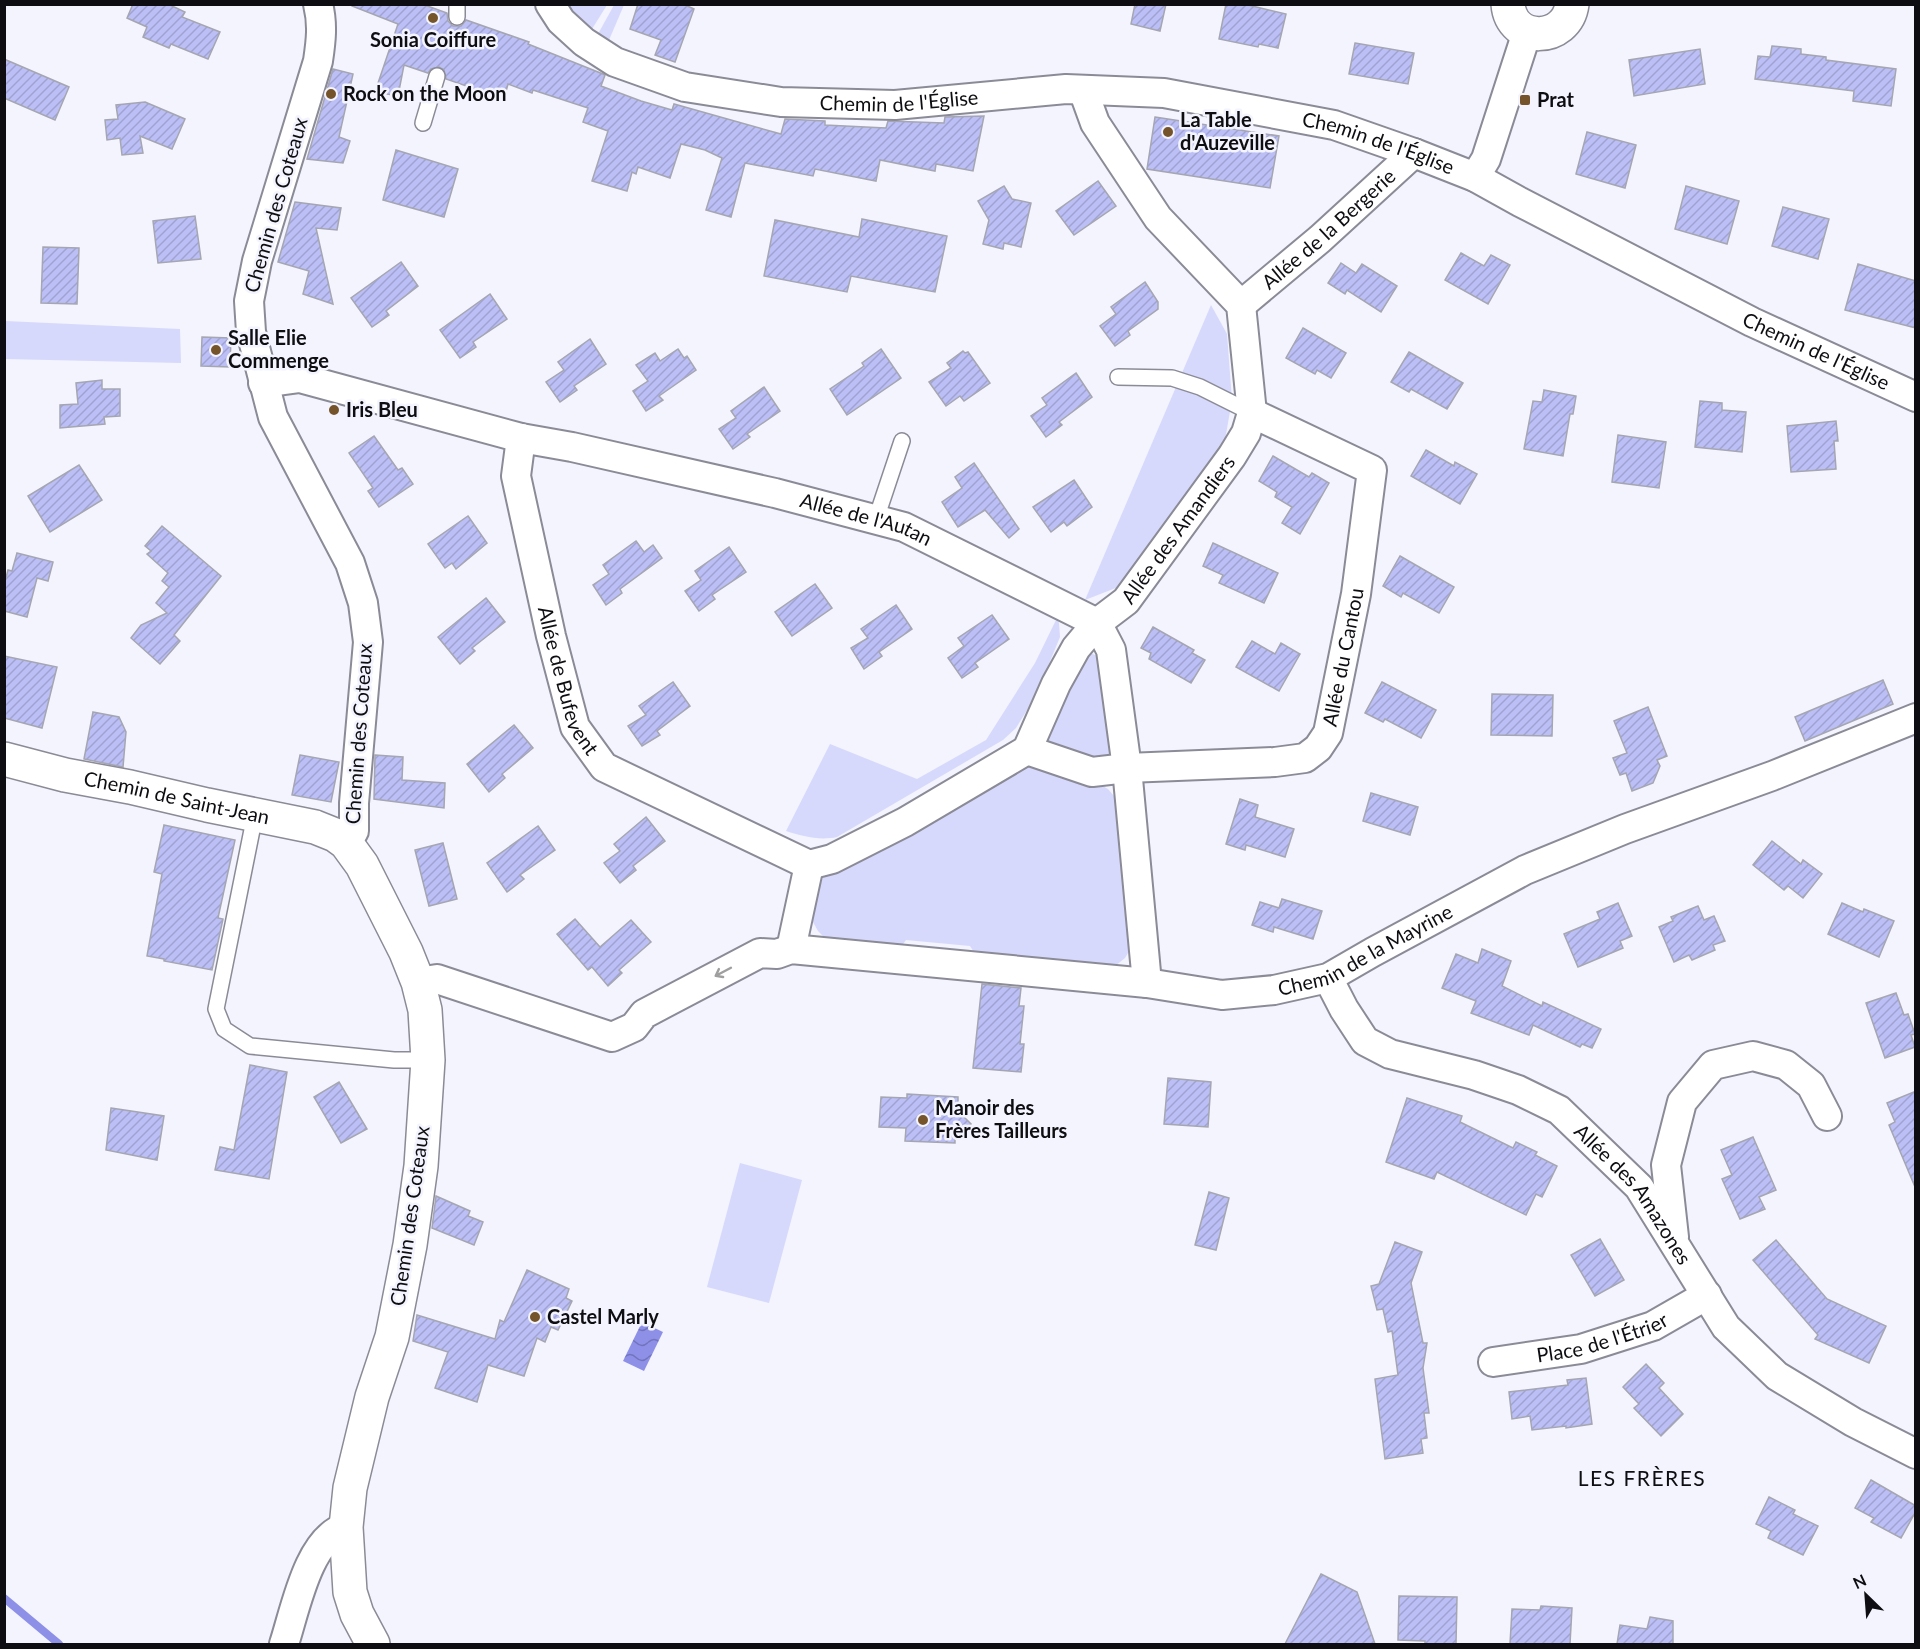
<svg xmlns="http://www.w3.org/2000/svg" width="1920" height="1649" font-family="Lato,sans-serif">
<defs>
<pattern id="water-waves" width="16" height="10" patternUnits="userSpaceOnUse" patternTransform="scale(1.5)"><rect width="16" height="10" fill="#8e90e8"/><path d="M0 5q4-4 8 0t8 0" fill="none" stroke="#7274bb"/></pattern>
<pattern id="building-hatch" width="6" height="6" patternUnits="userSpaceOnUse" patternTransform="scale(1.5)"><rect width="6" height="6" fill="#bbbff5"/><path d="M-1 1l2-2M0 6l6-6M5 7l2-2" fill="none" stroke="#a0a3d1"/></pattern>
</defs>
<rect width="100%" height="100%" fill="#f3f4fd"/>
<!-- grass -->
<g fill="#d6d9fc">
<path d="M566,5h41l-15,24 -9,-8 -8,-2z"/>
<path d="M614,5h10l-15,35 -11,-6z"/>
<path d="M1211,305l16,29 5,66 -7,40 -99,144 -41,16z"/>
<path d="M5,321l175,8 1,34 -176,-4z"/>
<path d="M1057,618l2,5 1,14 -14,34 -14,31 -16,26 -13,12 -166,97c-18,4 -35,-1 -51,-6l44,-87 87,35 69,-39 49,-77z"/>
<path d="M1091,653l6,3 6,6 10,87 -7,9 -12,7 -44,-17 -5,-8 40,-86z"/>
<path d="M1039,764l51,15 18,10 12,14 14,140 -9,15 -15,12 -131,-10 -9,-14 -64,-6 -8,11 -67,-7 -13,-13 -9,-16 6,-30 8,-7 122,-69 80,-43z"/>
<path d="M740,1163l62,17 -33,123 -62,-16z"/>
</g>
<!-- water -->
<path fill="url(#water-waves)" d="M642,1322l21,10 -19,39 -21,-10z"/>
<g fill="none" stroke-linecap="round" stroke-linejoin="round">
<!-- stream -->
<path stroke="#8e90e8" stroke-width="8" d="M4,1598l55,46"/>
</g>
<!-- building -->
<g fill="url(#building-hatch)" stroke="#a5a6b1" stroke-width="1.5">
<path d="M133,4h35l17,8 -3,5 38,15 -12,27 -37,-15 -2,4 -26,-11 4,-10 -20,-9z"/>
<path d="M352,4h70l25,9 1,8 5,5h8l5,-6 63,22 -1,2 75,30 2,1 -4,11 40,15 31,9 2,-6 107,30 4,-15 40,2v4l61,3 2,-7 56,2 1,-6 39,-1 -11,55 -37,-7 -1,7 -55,-11 -4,21 -61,-12 -2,7 -68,-13 -14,54 -25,-7 16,-52 -17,-8 -24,-6 -11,34 -32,-11 -2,7 -4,-2 -5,19 -35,-10 16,-50 -25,-9 5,-14 -55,-18 -1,3 -24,-9 -4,15 -58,-20 -2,-9 -5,-3 -8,2 -3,4 -24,-8 -6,31 -23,-4 23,-68 -46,-18z"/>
<path d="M638,4h45l11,5 -19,53 -20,-7 6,-15 -31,-11z"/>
<path d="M1135,4h31l-6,27 -29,-7z"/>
<path d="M1226,4h18l42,10 -8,34 -19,-4 -1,3 -39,-8z"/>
<path d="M1355,43l59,10 -6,31 -59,-10z"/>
<path d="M1772,46l29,3v5l25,3v3l70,9 -5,37 -38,-5 1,-10 -99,-12 3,-23 12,1z"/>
<path d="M1700,49l5,35 -71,12 -5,-36z"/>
<path d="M4,59l65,28 -14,33 -51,-22z"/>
<path d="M333,69l20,5 -14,63 11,4 -7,22 -36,-4z"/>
<path d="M145,102l40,17 -13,30 -32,-13 3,17 -21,2 -2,-17 -13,2 -2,-20 13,-1 -2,-14z"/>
<path d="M1155,117l124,19 -9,52 -123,-19z"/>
<path d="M1587,132l49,13 -11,43 -49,-14z"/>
<path d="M396,150l62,19 -14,48 -61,-17z"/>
<path d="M1098,181l18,25 -42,29 -18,-24z"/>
<path d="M1004,186l8,13 19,4 -10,44 -17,-4 -1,6 -20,-5 6,-24 -11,-19z"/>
<path d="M1686,186l53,15 -12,43 -52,-15z"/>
<path d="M295,202l46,6 -4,22 -21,-2 17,76 -30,-10 6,-23 -31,-9z"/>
<path d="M1783,207l46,12 -11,40 -46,-13z"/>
<path d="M195,216l6,43 -43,4 -5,-42z"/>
<path d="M862,219l85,17 -12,56 -84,-16 -4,16 -83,-16 11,-56 84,17z"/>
<path d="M43,247l36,1 -2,56 -36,-1z"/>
<path d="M1461,253l23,13 7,-11 19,10 -22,39 -43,-24z"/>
<path d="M401,262l17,24 -32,25 3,4 -17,12 -21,-29z"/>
<path d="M1341,263l15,10 6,-9 35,22 -16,26 -34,-22 -2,4 -17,-11z"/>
<path d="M1858,264l58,17v47l-71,-18z"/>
<path d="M1145,282l13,20v7l-30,22 2,4 -15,11 -15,-20 16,-12 -5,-7z"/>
<path d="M490,294l17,25 -34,23 3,5 -16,11 -20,-28z"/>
<path d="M1303,328l43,25 -15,25 -14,-8 -2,4 -29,-16z"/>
<path d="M202,337l29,1 -1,29 -29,-1z"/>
<path d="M590,339l16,25 -32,22 3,4 -17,12 -14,-20 18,-12 -6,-8z"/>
<path d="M678,349l6,9 3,-2 9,14 -37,26 4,4 -17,11 -13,-20 15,-10 -12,-16 19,-12 5,8z"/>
<path d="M881,349l20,29 -54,37 -17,-26 34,-23 -2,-3z"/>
<path d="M963,351l2,2 3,-1 22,31 -26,18 -4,-5 -14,10 -17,-24 22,-14 -4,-5z"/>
<path d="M1409,352l54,31 -16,26 -36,-20 -2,3 -18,-10z"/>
<path d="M1076,373l16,24 -33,25 3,3 -16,12 -15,-21 16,-11 -5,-7z"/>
<path d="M102,380v9h18v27l-16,1 1,7 -45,4v-23l18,-1 -2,-21z"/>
<path d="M764,387l16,24 -33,23 3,3 -17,12 -14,-20 17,-11 -5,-7z"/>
<path d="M1544,390l32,6 -3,18h-3l-7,42 -39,-7 9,-48 9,1z"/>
<path d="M1700,401l22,2v7l24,2 -4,40 -47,-5z"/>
<path d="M1836,421l2,20h-4l2,28 -45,3 -4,-46z"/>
<path d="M1618,435l48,7 -7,46 -47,-6z"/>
<path d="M374,436l24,34 4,-2 11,16 -34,23 -11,-16 5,-3 -24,-35z"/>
<path d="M1426,450l28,16 1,-4 22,12 -17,30 -49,-28z"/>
<path d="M1273,456l36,21 3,-4 17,10 -29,51 -18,-11 10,-16 -17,-10 2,-5 -18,-11z"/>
<path d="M974,463l45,66 -10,9 -24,-28 -27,17 -16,-25 20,-14 -7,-11z"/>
<path d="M79,465l23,35 -52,32 -22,-36z"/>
<path d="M1074,480l18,27 -25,19 -3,-4 -13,10 -18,-25z"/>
<path d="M468,516l19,27 -31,26 -4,-6 -7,5 -17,-24z"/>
<path d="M162,526l59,50 -47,59 6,6 -20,23 -29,-26 10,-13 26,-12 -11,-10 13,-16 -7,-6 6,-8 -21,-19 4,-3 -6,-5z"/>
<path d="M636,541l8,11 9,-7 9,13 -42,31 2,4 -16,12 -13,-20 16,-11 -6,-9z"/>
<path d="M1213,543l65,30 -14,30 -45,-20 4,-8 -20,-9z"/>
<path d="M729,547l17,25 -34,23 3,4 -16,12 -14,-20 16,-11 -6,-9z"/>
<path d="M17,553l36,9 -5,19 -11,-3 -10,39 -23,-6v-26l4,-15 4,1z"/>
<path d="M1400,556l54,31 -15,26 -36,-20 -2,4 -18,-11z"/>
<path d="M815,584l17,24 -40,28 -17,-24z"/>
<path d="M486,598l19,24 -33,26 3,3 -15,13 -22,-27z"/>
<path d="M896,605l16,24 -33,23 3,4 -18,13 -13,-21 17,-10 -7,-9z"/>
<path d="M992,615l17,24 -34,24 3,4 -16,11 -14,-20 16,-12 -6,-8z"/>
<path d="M1153,627l41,23 -2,3 13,7 -14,23 -42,-24 2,-6 -10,-5z"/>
<path d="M1252,641l23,13 6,-11 19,11 -21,37 -43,-24z"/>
<path d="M4,656l53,11 -15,61 -38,-10z"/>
<path d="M1883,680l10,24 -88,37 -10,-24z"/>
<path d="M673,682l17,24 -33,25 3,4 -18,11 -14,-20 18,-11 -7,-9z"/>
<path d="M1382,682l54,28 -15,28 -36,-19 -2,3 -18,-9z"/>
<path d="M1492,694l61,1 -1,41 -61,-1z"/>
<path d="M1648,707l19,49 -10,4 3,6 -7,17 -21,8 -6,-18 -6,2 -7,-17 14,-5 -13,-32z"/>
<path d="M93,712l26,5 7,15 -3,35 -39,-8z"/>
<path d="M514,725l19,23 -31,26 3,4 -16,14 -22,-28z"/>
<path d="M300,755l39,7 -8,40 -39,-7z"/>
<path d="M375,755l28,2 -1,23 43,3 -1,25 -70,-9z"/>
<path d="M1371,793l47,14 -8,28 -47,-14z"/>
<path d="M1240,799l18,6 -3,12 39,12 -9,28 -39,-12 -1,5 -19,-6z"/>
<path d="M646,817l19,24 -32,25 3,4 -16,13 -16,-20 16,-12 -6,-7z"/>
<path d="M164,825l71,15 -17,78 5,1 -11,51 -48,-9v-2l-17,-3 15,-82 -8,-2z"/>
<path d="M538,826l17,24 -35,25 4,4 -17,13 -20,-29z"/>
<path d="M1772,841l29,23 2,-4 19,14 -19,24 -15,-12 -4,4 -31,-25z"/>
<path d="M443,843l14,56 -28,7 -14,-56z"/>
<path d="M1282,899l40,12 -9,28 -39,-12 -1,5 -21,-7 8,-23 19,6z"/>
<path d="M1618,903l14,33 -12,5 3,7 -45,19 -14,-33 36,-15 -3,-7z"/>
<path d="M1842,903l21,9 1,-3 30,12 -15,36 -51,-23z"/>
<path d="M1698,906l6,14 10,-4 11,25 -12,4 2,5 -23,10 -3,-5 -15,7 -15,-35 14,-6 -2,-4z"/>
<path d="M575,919l25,28 31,-27 20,22 -32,28 3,3 -14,13 -16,-19 -4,3 -31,-36z"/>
<path d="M1482,949l29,12 -9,25 40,20 1,-4 58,27 -9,19 -10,-4 -2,3 -47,-22 -4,10 -58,-22 5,-12 -34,-13 14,-34 22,9z"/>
<path d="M982,984l39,4 -2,18h5l-4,38h4l-3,28 -48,-4z"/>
<path d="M1896,993l8,22 4,-1 7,20 -4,1 4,12 -30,11 -19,-55z"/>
<path d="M250,1065l37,7 -18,107 -54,-9 5,-23 14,3z"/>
<path d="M1168,1078l43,4 -3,45 -44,-3z"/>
<path d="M339,1082l28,47 -26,14 -27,-46z"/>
<path d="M1916,1091v95l-1,1 -26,-62 6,-3 -8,-19z"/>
<path d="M907,1094l51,3v14l13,13 -16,12v7l-50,-2 1,-13 -27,-1 2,-30 26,1z"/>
<path d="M1407,1098l55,18 -2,6 53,26 3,-6 21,10 -2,3 22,11 -15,31 -6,-3 -10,21 -89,-43 -3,7 -48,-17z"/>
<path d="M111,1108l53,8 -7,44 -51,-10z"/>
<path d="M1753,1137l23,53 -17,7 6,12 -25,10 -18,-40 10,-4 -11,-25z"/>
<path d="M1209,1192l20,6 -13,52 -21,-5z"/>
<path d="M436,1196l34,15 -2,5 15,6 -9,23 -42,-17z"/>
<path d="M1600,1239l24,41 -29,16 -24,-41z"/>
<path d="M1776,1240l51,59 59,27 -17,37 -54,-24 3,-4 -65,-75z"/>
<path d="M1395,1242l27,10 -11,31 12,60h4l-4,25 6,45h-5l3,25 -6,1 2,14 -38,6 -10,-80 23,-4 -6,-44 -4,1 -5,-23 -6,1 -6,-24 8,-2z"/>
<path d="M527,1270l42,19 -3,9 6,3 -14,29 -7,-3 -6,15 -8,-4 -13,38 -36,-11 -11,37 -42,-14 13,-36 -35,-11 4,-26 78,24 5,-19 4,2z"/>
<path d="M1646,1364l18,19 -5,5 24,26 -22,22 -27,-28 5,-4 -16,-17z"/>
<path d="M1586,1378l6,46 -26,4v-2l-34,4 -2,-14 -18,3 -3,-27 59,-7 -1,-5z"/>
<path d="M1871,1480l45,26v5l-15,27 -30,-16 3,-4 -19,-10z"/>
<path d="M1769,1497l26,13 -2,4 25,12 -15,29 -35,-17 3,-7 -15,-7z"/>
<path d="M1321,1574l36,18 18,52h-90z"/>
<path d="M1399,1596l58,1 -1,47h-31v-3l-27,-1z"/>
<path d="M1541,1606l31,2 -2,36h-60l2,-35 28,1z"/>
<path d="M1650,1617l23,4v23h-56l3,-19 27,4z"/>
</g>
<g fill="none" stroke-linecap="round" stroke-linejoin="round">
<!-- lane casing -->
<g stroke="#8a8b96" stroke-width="18">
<g id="lane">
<path d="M457,4v13"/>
<path d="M423,123l14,-47"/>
<path d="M1118,377l54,1 28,9 52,26"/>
<path d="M876,519l26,-78"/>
<path d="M255,815l-39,194 8,20 26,17 144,14h34"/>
</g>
</g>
<!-- street casing -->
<g stroke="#8a8b96" stroke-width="32">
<g id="street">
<path d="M318,4c5,20 3,37 0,57l-61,200 -8,40 2,31 22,85 77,146 13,40 5,39 -14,161v28l-8,12"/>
<path id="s1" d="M550,4l11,17 23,21 31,20 70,25 96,15 114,3 171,-16 98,4 170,32 80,28 61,24 45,25 232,120 164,75"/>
<path d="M1475,177l11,-18 41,-127"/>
<path id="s2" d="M1241,305l79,-66 94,-86"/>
<path id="s3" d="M263,383l37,-5 221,60 51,9 203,46 129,34 193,96 14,27 16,118 20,215"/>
<path id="s4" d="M521,438l-5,38 35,160 24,91 29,40 205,98"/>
<path id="s5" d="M1027,750l65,22 35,-4 148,-6 30,-4 13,-10 10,-15 28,-139 16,-124 -120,-57"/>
<path id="s6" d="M809,865l23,-6 73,-37 122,-72 29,-66 20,-36 21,-25 29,-22 106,-145 14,-23 6,-20 -11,-108 -83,-87 -63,-95 -12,-33"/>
<path d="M791,949l18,-84"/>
<path id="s7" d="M1328,978l16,31 21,32 25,13 84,21 44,15 41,20 80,77 87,140 51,49 76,46 63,32"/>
<path id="s8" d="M418,982l19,-3 175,58 22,-10 10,-13 116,-61 17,1 14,-5 356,34 75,12 52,-5 54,-12 45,-26 152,-82 100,-41 147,-53 144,-58"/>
<path d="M1674,1237l-8,-72 16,-63 31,-37 40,-9 33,9 25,20 16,31"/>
<path id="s9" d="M1493,1362l88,-13 72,-23 54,-31"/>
<path d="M284,1644c11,-33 24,-106 62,-117"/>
</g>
</g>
<!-- secondary casing -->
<g stroke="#8a8b96" stroke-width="36">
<g id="secondary">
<path d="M1508,4c3,40 59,39 64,0"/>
<path id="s10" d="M4,759l61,16 65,12 77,18 108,22 20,8 11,8 16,22 44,87 12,30 7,28 3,50 -7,106 -11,79 -18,92 -20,60 -22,91 -4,39 4,65 7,22 16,30"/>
</g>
</g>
<!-- lane -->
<use href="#lane" stroke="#fff" stroke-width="15"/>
<!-- street -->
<use href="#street" stroke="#fff" stroke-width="28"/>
<!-- secondary -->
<use href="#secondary" stroke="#fff" stroke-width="33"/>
</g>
<!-- one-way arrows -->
<defs><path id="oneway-shaft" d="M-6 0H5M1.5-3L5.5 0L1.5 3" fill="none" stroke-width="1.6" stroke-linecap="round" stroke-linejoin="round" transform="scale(1.5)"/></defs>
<use stroke="#9f9fa0" href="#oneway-shaft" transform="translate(723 972) rotate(152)"/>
<!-- markers -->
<g fill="#75542b" stroke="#f3f4fd" stroke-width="2">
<circle cx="433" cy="18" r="6"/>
<circle cx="331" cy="94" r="6"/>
<rect x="1519" y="94" width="12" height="12" rx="3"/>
<circle cx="1168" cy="132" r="6"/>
<circle cx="216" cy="350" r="6"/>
<circle cx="334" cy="410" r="6"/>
<circle cx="923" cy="1120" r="6"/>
<circle cx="535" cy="1317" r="6"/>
</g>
<g text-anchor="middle" stroke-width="5" stroke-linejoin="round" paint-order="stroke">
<!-- poi labels -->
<g font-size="20" font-weight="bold" fill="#0e0e12" stroke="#f3f4fd" text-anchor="start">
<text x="433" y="47" text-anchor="middle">Sonia Coiffure</text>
<text x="343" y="101">Rock on the Moon</text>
<text x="1537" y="107">Prat</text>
<text x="1180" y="127">La Table<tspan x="1180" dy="23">d'Auzeville</tspan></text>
<text x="228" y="345">Salle Elie<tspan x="228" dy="23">Commenge</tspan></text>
<text x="346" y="417">Iris Bleu</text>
<text x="935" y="1115">Manoir des<tspan x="935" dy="23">Frères Tailleurs</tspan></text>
<text x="547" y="1324">Castel Marly</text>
</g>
<!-- street labels -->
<g font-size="20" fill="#0e0e12" stroke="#f3f4fd">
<text dy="7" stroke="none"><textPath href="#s1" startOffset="378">Chemin de l'Église</textPath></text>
<text dy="7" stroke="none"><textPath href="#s1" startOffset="864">Chemin de l'Église</textPath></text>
<text transform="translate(276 205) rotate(-74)" y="7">Chemin des Coteaux</text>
<text dy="7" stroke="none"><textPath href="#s2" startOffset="116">Allée de la Bergerie</textPath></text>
<text dy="7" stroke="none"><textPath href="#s1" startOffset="1350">Chemin de l'Église</textPath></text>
<text dy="7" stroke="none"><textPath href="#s3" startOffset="621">Allée de l'Autan</textPath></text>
<text dy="7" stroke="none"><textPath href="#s6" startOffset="518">Allée des Amandiers</textPath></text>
<text dy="7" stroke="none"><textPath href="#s5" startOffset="394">Allée du Cantou</textPath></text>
<text dy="7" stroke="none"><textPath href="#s4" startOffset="250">Allée de Bufevent</textPath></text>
<text transform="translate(359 734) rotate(-86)" y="7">Chemin des Coteaux</text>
<text dy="7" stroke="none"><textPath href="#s10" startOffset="177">Chemin de Saint-Jean</textPath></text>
<text dy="7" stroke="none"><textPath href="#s8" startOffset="993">Chemin de la Mayrine</textPath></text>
<text dy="7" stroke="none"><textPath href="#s7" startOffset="393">Allée des Amazones</textPath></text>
<text transform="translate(410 1216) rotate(-82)" y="7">Chemin des Coteaux</text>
<text dy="7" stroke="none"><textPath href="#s9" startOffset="112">Place de l'Étrier</textPath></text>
</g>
<!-- neighbourhood labels -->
<g font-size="21" letter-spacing="1.5" fill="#0e0e12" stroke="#f3f4fd">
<text x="1642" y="1486">LES FRÈRES</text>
</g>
</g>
<!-- border -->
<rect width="1920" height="1649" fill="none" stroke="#0e0e12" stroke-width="12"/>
<!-- north arrow -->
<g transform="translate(1866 1595) rotate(335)" stroke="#f3f4fd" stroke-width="4.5" paint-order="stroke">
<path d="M0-4.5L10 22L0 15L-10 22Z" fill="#0e0e12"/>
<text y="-9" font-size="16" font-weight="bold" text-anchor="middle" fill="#0e0e12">N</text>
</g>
</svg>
